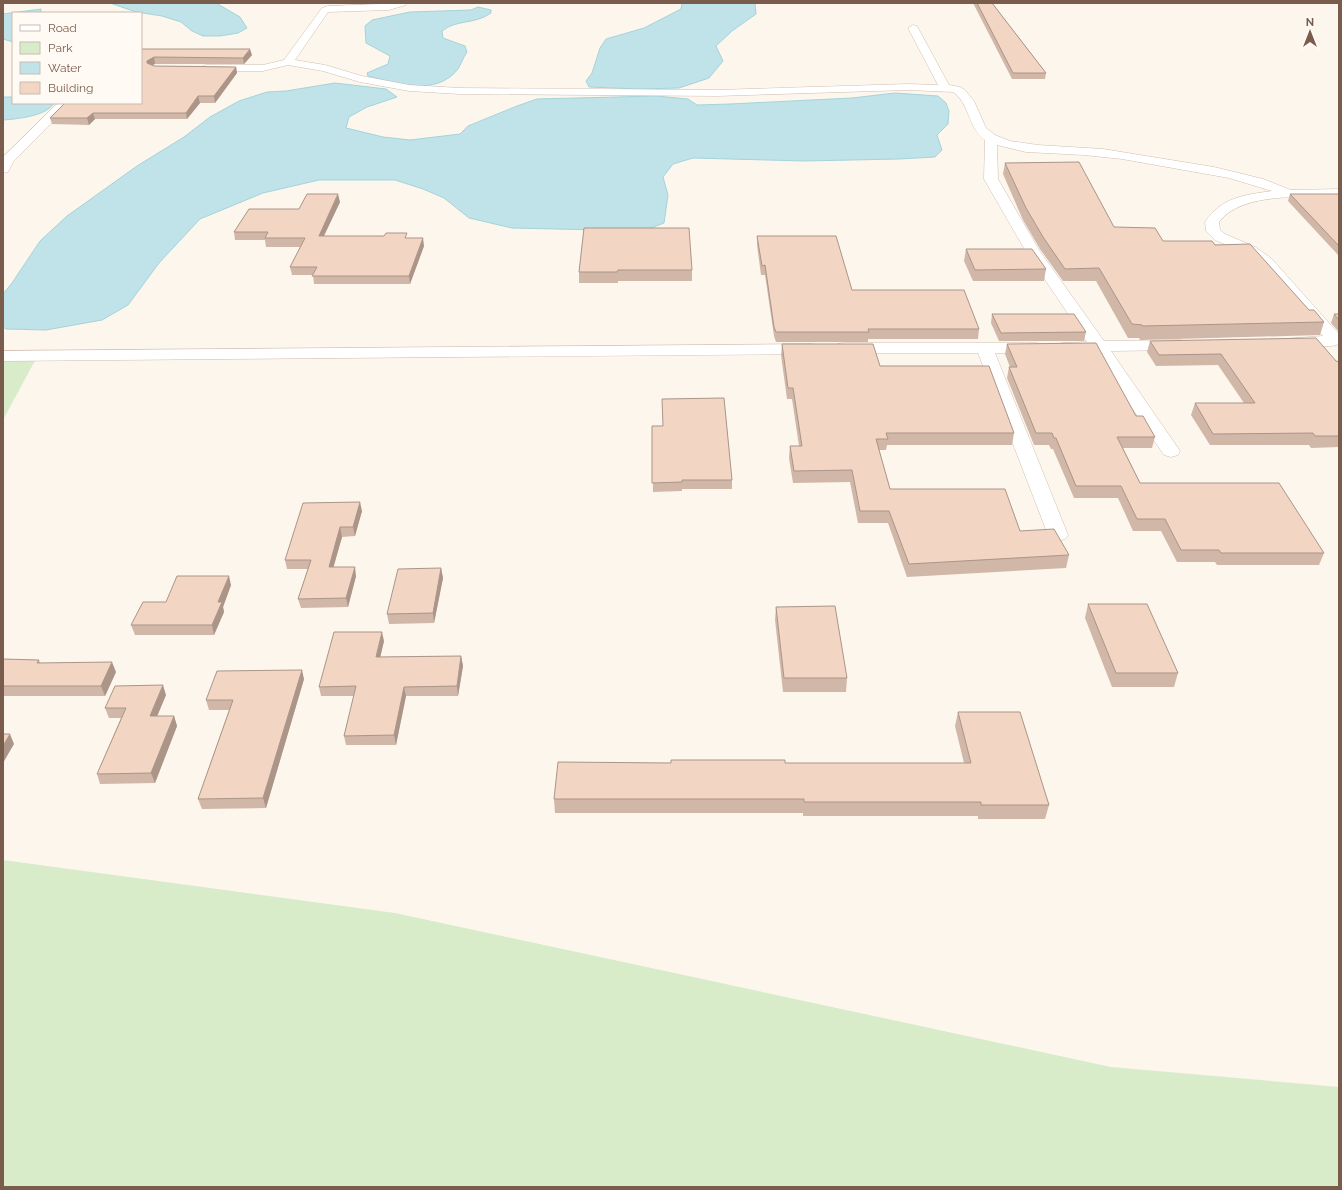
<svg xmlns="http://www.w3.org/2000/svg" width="1342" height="1190" font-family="Raleway,sans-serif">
<rect width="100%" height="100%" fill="#fdf6ec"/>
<!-- green -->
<g fill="#d8ecc9">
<path d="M38,355l-35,65v-64z"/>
<path d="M3,860l392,53 716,154 228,20v100h-1336z"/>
</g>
<!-- water -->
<g fill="#bfe3e8" stroke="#a5d3da">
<path d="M110,3h106l24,14 7,11 -9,5 -18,3h-17l-11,-5 -11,-9 -19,-6 -26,-4z"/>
<path d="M682,3h73l1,11 -24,17 -16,15 7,15 -14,17 -30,10 -40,1 -50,-2 -3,-6 6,-8 8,-25 6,-9 38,-11 37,-19z"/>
<path d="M478,7l13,3v3c-17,12 -34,6 -49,18l1,7 22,8 2,6c-4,6 -6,12 -9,17 -22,28 -61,14 -90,7l-1,-3 21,-9 2,-8 -24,-13 -1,-17 7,-6 38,-8 61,-2z"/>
<path d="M41,9v4h-28v29l-10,-3v-25z"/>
<path d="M335,83l51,6 11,8 -30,10 -18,10 -3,11 37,9 27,3 50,-6 8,-8 49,-20 20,-7 119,-3 32,3 9,6 33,-1 122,-6 43,-5 43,3 8,7 3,8 -1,13 -11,11 5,15 -7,7 -36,2 -95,2 -111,-3 -20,6 -10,13 5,18 -4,28 -21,8 -131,-3 -43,-10 -25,-20 -21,-9 -28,-9h-76l-56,13 -63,26 -41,44 -31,42 -26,15 -56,10 -40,-1 -3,-2v-33l9,-11 28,-42 27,-25 70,-50 47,-29 26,-20 29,-16 28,-9 19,-1z"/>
<path d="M3,97h10v6h41c-7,13 -37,16 -51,17z"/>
</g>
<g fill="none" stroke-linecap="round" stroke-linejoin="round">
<!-- minor casing -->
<g stroke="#d1beb0" stroke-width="1">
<g id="minor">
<path d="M408,3l-2,2 -17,5 -61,2 -33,48 30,5 37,11 47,9 51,3 257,2 191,-6 30,1 -30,-57 5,-3 4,1 32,59 11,2 5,3 9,11 12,27 9,7 15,6 28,4 65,4 111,18 49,12 28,11 48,-1v8c-33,0 -98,-5 -120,25l1,8 5,4 30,13 16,11 67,75 1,9 -2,3 -6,1 -41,2 -6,-1 -2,-4 2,-4 39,-3 -62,-72 -16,-11 -30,-13 -9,-9 -1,-9c17,-25 39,-27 67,-31l-43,-13 -107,-19 -38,-4 -58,-3 -29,-7 1,34 41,71 65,91 76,-1 6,1 2,4 -2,4 -6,1 -69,1 69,100 -2,4 -7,2 -7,-2 -70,-103h-26l-6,-1 -2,-4 2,-4 25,-1 -62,-92 -41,-71 1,-39c-18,-13 -15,-37 -32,-48l-45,-2 -191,6 -257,-2 -51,-3 -49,-9 -37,-11 -35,-6 -25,6h-57l-6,-3 6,-3h57l21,-5 38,-52 6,-2z"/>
<path d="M58,103h13l-58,59 -5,10 -5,1v-16z"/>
<path d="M844,343h192l6,1 2,4 -2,4 -6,1h-41l73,182 -3,4 -7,2 -7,-2 -3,-4 -70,-182h-134l-6,-1 -2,-4 2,-4z"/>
<path d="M812,344l6,1 2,4 -2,4 -6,1 -809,7v-10z"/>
</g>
</g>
<!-- minor -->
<use href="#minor" fill="#fff" fill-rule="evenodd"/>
</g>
<!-- wall -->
<g fill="#d1b7a8">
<path d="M973,3h19l54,70 -1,6h-33z"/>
<path d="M141,49l111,6 -8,9h-89l-4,1 3,1 82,1 1,6 -22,30h-15l-13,16h-92l-6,6 -37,-1 -2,-6z"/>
<path d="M1005,163l109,64 49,14 52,4 94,65 15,12 -4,13 -180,5 -1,-2h-11l-32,-57h-33l-23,-32 -17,-29 -20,-46z"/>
<path d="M1290,194h49v62l-51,-55z"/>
<path d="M340,202l-16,34 83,2 17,8 -14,38h-96l-1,-9h-21l-2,-8 11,-20h-35l-1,-7h-30l-1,-8 65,-23z"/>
<path d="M584,228l108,42v11h-74v2h-39v-11z"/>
<path d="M757,236l95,54 127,39 -1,10h-110v3h-92l-2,-6 -9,-61h-4l-4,-30z"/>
<path d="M966,249l80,20 -2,12h-71l-9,-20z"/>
<path d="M992,314l94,18 -2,9h-85l-8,-18z"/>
<path d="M1334,314h5v18l-8,-9z"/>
<path d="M1150,341l189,21v85l-28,1 -2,-3h-99l-19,-30 4,-12h49l-26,-38 -62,1 -9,-14z"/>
<path d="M782,344l98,22 134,67 -2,12h-125l-1,5h-7l11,39 130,42 49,24 -3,13 -159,9 -19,-54h-30l-8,-41 -57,1 -4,-25 1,-12h9l-7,-47h-5l-6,-44z"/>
<path d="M1007,344l129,72 19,21 -3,11h-29l17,35 184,70 -5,12h-102l-2,-3h-38l-16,-31h-28l-15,-33h-44l-21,-49h-2l-2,-4h-15l-27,-67 2,-11h1l-5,-13z"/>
<path d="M652,426l80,54v9h-50v2l-29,1z"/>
<path d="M362,511l-7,25 -13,1 -9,30 23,9 -8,31 -47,1 -3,-9 10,-30h-21l-2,-9z"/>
<path d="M441,568l2,10 -9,45 -45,1 -2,-10z"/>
<path d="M231,585l-8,22 1,5 -10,23h-79l-4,-10 35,-23z"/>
<path d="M1088,604l90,69 -4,14h-62l-27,-69z"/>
<path d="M776,607l71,71 -1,14h-63l-8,-72z"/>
<path d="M384,641l-4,16 81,-1 2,10 -5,30h-52l-10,49h-50l-2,-9 10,-40h-33l-2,-9z"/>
<path d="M3,659l36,1 1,3 76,9 -11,24h-102z"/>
<path d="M304,679l-38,129 -64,1 -4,-10 31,-89h-20l-3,-10z"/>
<path d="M166,695l-9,21h17l3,10 -22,57 -55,1 -3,-10 24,-56h-12l-4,-10z"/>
<path d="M958,712l91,93 -4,14h-67v-3h-175v-3h-248l-1,-14 117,-36h293l-9,-37z"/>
</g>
<!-- shaded-wall -->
<g fill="#aa9588">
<path d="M250,49l2,6 -8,9 -1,-6z"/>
<path d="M154,57l1,7 -7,3 -1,-4v-2z"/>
<path d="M236,67l1,6 -22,30 -1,-7z"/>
<path d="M198,96l2,7 -13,16 -1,-6z"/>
<path d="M93,113l2,6 -6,6 -2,-7z"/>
<path d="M338,194l2,8 -20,42 -1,-8z"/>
<path d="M423,238l1,8 -14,38 -1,-8z"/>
<path d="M360,502l2,9 -7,25 -2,-9z"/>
<path d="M340,527l2,10 -11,39 -2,-9z"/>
<path d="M355,567l1,9 -8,31 -2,-9z"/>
<path d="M441,568l2,10 -9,45 -1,-10z"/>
<path d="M229,576l2,9 -8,22 1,5 -10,23 -2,-10 6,-23z"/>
<path d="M382,632l2,9 -6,26 -2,-10z"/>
<path d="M461,656l2,10 -5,30 -1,-10z"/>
<path d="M112,662l4,10 -11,24 -4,-10z"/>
<path d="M302,670l2,9 -38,129 -3,-10z"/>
<path d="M163,685l3,10 -13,31 -3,-10z"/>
<path d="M404,687l2,9 -10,49 -2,-10z"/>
<path d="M174,716l3,10 -22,57 -4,-10z"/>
<path d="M10,734l4,10 -11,19v-17z"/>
</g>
<!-- building -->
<g fill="#f3d5c3" stroke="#aa9588">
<path d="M977,3h15l54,70h-33z"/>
<path d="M141,49h109l-7,9 -89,-1 -7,4v2l7,3 82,1 -22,29h-16l-12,17h-93l-6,5h-37l15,-15h76z"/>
<path d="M1079,162l35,65 41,1 8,13h49l3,4 35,-1 59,66h5l10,12 -181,4 -1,-1 -10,-1 -33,-56 -34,1 -22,-32 -17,-29 -21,-45z"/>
<path d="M307,194h31l-19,42h65l2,-3h21l-2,5h18l-14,38h-97l5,-9h-27l15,-29h-40l3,-6h-34l15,-23h50z"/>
<path d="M1290,194h49v52z"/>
<path d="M584,228h105l3,42h-74l-1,2h-38z"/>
<path d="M757,236h79l16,54h112l15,39h-111l1,3h-93l-2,-5 -9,-62 -3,1z"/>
<path d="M966,249h66l14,20 -71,1z"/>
<path d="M992,314h82l12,18 -85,1z"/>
<path d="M1334,314h5v6z"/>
<path d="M1316,338l20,23 3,1v74h-24l-2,-3 -100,1 -18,-31h60l-34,-49 -62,1 -9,-14z"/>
<path d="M1096,343l40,73h7l12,21h-38l23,46h139l45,70h-103l-2,-3h-38l-16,-31h-28l-16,-33h-45l-20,-48h-2l-2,-5h-16l-27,-66h8l-10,-23z"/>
<path d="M782,344h91l7,22h109l25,67h-128l2,6h-12l14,50h115l15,42 34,-2 15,26 -160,9 -20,-53h-29l-8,-41 -58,1 -4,-25h12l-9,-58h-5z"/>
<path d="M724,398l8,82h-50v2l-30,1v-57h11l-1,-27z"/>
<path d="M360,502l-7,25h-13l-11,40h26l-9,31 -48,1 13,-39h-26l18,-57z"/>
<path d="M441,568l-8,45 -46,1 11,-45z"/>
<path d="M177,576h52l-11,26h4l-10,23h-81l12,-23h23z"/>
<path d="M1088,604h59l31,69h-62z"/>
<path d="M835,606l12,72h-63l-8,-71z"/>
<path d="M334,632h48l-6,25 85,-1 -4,30 -53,1 -10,48 -50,1 12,-50 -37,1z"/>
<path d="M3,659l36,1 -2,3 75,-1 -11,24h-98z"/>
<path d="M302,670l-39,128 -65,1 35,-99h-27l11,-29z"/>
<path d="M163,685l-13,31h24l-23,57 -54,1 29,-66h-21l10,-22z"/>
<path d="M958,712h62l29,93h-68v-3h-177v-3h-250l4,-37 113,1v-3h114v3h186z"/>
<path d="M3,734h7l-7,12z"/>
</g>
<!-- border -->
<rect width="1342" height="1190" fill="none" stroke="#7a5c4d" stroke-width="8"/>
<!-- legend -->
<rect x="12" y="12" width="130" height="92" fill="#fffaf3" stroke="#cabbb1"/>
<rect x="20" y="25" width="20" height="6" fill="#ffffff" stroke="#cabbb1"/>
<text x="48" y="32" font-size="12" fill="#7a5c4d">Road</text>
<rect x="20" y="42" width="20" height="12" fill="#d8ecc9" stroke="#cabbb1"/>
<text x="48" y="52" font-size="12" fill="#7a5c4d">Park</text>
<rect x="20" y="62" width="20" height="12" fill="#bfe3e8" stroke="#cabbb1"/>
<text x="48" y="72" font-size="12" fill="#7a5c4d">Water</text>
<rect x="20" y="82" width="20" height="12" fill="#f3d5c3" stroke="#cabbb1"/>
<text x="48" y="92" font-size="12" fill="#7a5c4d">Building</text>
<!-- north arrow -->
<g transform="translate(1310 32)" stroke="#fffaf3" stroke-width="3" paint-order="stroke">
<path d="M0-3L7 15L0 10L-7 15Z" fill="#7a5c4d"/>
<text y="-6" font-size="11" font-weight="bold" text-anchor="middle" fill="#7a5c4d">N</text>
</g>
</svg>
